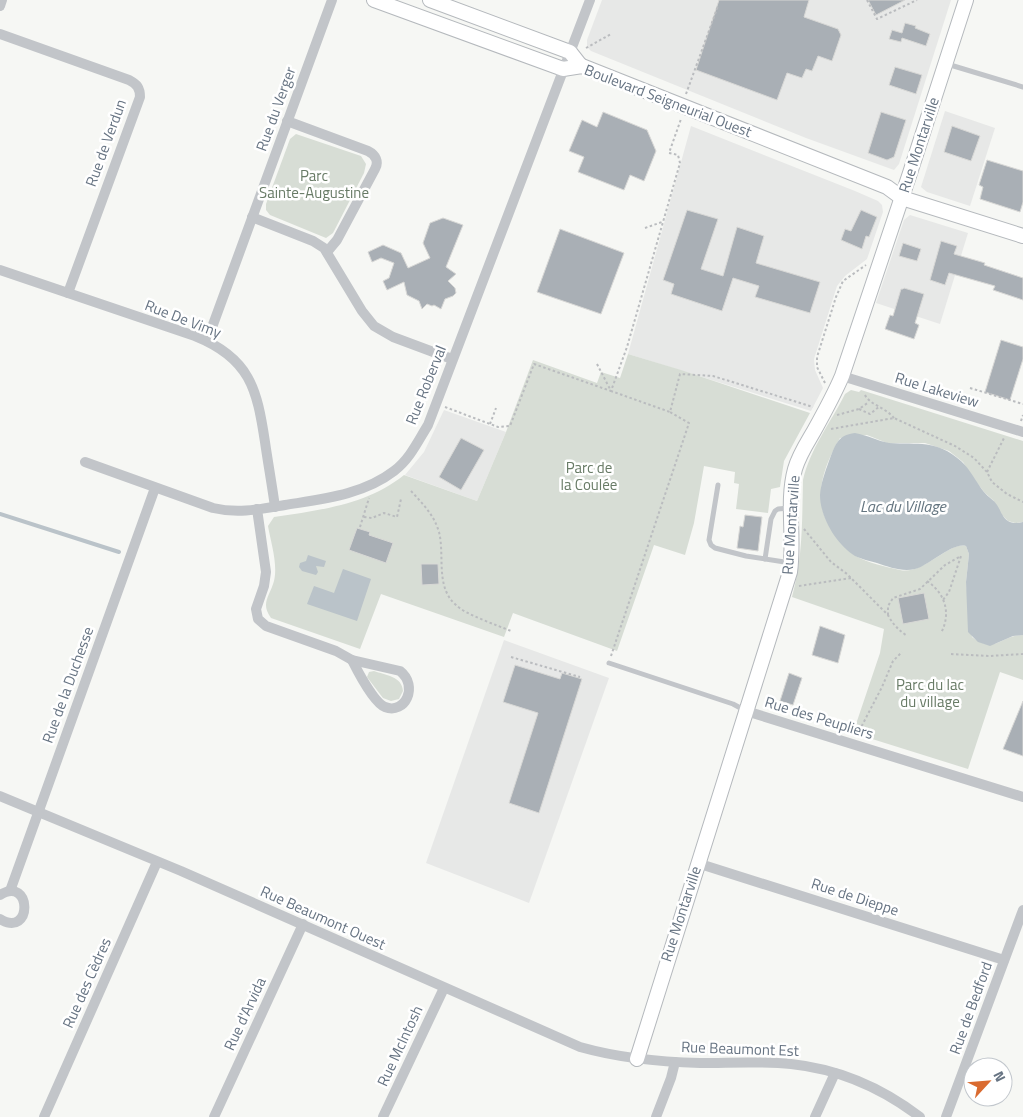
<svg xmlns="http://www.w3.org/2000/svg" width="1023" height="1117" font-family="'Titillium Web',sans-serif">
<rect width="100%" height="100%" fill="#f6f7f4"/>
<!-- built -->
<g fill="#e7e8e7">
<path d="M602,0h349l-52,164 -5,6 -88,-32 -215,-87 -4,-4v-7z"/>
<path d="M945,111l50,17 -25,78 -43,-14 -6,-5z"/>
<path d="M691,126l164,65 23,10 4,4 1,7 -16,47 -22,17 -8,10 -23,73 1,11 8,18 -12,23 -183,-57z"/>
<path d="M910,215l58,18 -28,91 -64,-21 28,-83z"/>
<path d="M444,410l62,22 -29,69 -72,-26 19,-23z"/>
<path d="M504,640l105,38 -80,225 -103,-40z"/>
</g>
<!-- green -->
<g fill="#d7ddd5">
<path d="M296,134l65,22 5,8 -2,9 -31,60 -7,5 -56,-23 -4,-5v-6l24,-65z"/>
<path d="M628,354l53,16 129,43 -26,48 -4,26 -9,2 -3,24 -32,-4 3,-25 -5,-1 1,-11 -31,-6 -10,57 -9,32 -31,-10 -37,106 -104,-38 -9,24 -123,-43 -21,55 -89,-31c-11,-15 -1,-22 3,-37 4,-17 -3,-38 -6,-55l6,-9c46,-7 93,-12 130,-42l73,26 29,-69 27,-72 64,23 4,-11 19,6z"/>
<path d="M851,390l8,2 2,-2 162,51v81l-8,1 -7,-2 -6,-6 -9,-15 -8,-7 -12,-15 -10,-16 -14,-11 -24,-8h-38l-20,-8 -27,3c-19,33 -30,67 -3,99 5,7 11,14 19,19 12,7 30,11 44,14 24,5 49,-29 66,-24l3,8 -3,28 6,55c24,18 28,-2 51,-2v45l-23,-8 -32,97 -115,-36 27,-80 4,-24 -92,-32c11,-40 10,-76 11,-117 7,-31 28,-58 42,-86z"/>
<path d="M374,671c11,4 28,5 29,20l-4,8 -8,2 -8,-3 -16,-21 2,-5z"/>
</g>
<!-- water -->
<g fill="#bac3c9">
<path d="M855,433c12,2 23,8 34,10 29,2 47,-4 72,18 9,8 15,21 23,31 4,5 10,8 13,13 4,6 5,12 11,16 5,3 10,2 15,1v113l-10,1 -23,10 -12,-4 -10,-10 -2,-50 3,-28 -3,-8c-14,-4 -37,20 -51,23 -13,3 -26,-2 -38,-6 -7,-2 -16,-4 -22,-7 -19,-12 -35,-39 -35,-61 1,-12 5,-23 9,-34 6,-15 8,-26 26,-28z"/>
<path d="M308,555l18,6 -2,6 -8,-1 2,6 -2,3 -14,-4 -3,-4 1,-4 6,-2z"/>
<path d="M343,569l28,10 -14,42 -50,-17 7,-18 20,7z"/>
</g>
<g fill="none" stroke-linecap="round" stroke-linejoin="round">
<!-- stream -->
<path stroke="#bac3c9" stroke-width="4" d="M0,514l119,38"/>
</g>
<!-- building -->
<g fill="#a9afb5" stroke="#d8d8d6">
<path d="M719,0h90l-5,17 34,12 3,6 -9,26 -14,-5 -6,15 -6,-2 -4,9 -15,-5 -10,27 -81,-30z"/>
<path d="M868,0h37l-29,15z"/>
<path d="M905,23l11,3 -1,2 15,6 -4,12 -24,-8 -1,4 -12,-3 3,-9 10,3z"/>
<path d="M895,67l27,8 -6,19 -27,-9z"/>
<path d="M603,112l44,18 9,21 -12,30 -14,-6 -6,15 -46,-18 6,-15 -15,-6 13,-31 15,7z"/>
<path d="M881,112l25,8 -12,37 -7,3 -19,-7z"/>
<path d="M952,126l28,10 -9,25 -27,-9z"/>
<path d="M987,160l36,11v31l-3,10 -40,-13 3,-12 -4,-2z"/>
<path d="M687,210l31,9 -17,50 22,7 14,-49 27,9 -8,27 64,19 -10,31 -55,-16 4,-11 -26,-8 -11,33 -51,-17 3,-10 -11,-4z"/>
<path d="M861,210l16,7 -8,20 -3,-1 -4,13 -21,-9 4,-11 6,2z"/>
<path d="M443,218l20,7 -17,42 10,7 -8,7 7,7 1,5 -3,3 -8,3 -4,10 -7,-4 -2,1 -5,-2 -5,5 -3,-8 -12,-6 -3,-13 -17,8 -4,-9 6,-3 5,-15 -13,-5 -9,4 -4,-10 15,-7 18,8 7,15 22,-10 -7,-15 7,-20z"/>
<path d="M560,229l64,24 -23,61 -64,-22z"/>
<path d="M941,241l16,5 -3,8 31,9 -1,2 39,13v22l-30,-10 2,-4 -46,-13 -4,12 -15,-5z"/>
<path d="M903,243l18,6 -4,12 -18,-5z"/>
<path d="M904,288l20,6 -9,29 4,2 -5,14 -29,-10 5,-14 3,1 8,-27h2z"/>
<path d="M1001,340l22,7v12l-13,41 -25,-8z"/>
<path d="M461,438l23,12 -23,40 -22,-13z"/>
<path d="M745,515l17,2 -4,34 -21,-3 3,-22 3,1z"/>
<path d="M357,528l13,4 -1,3 24,8 -7,20 -37,-13z"/>
<path d="M421,564h17l1,20 -17,1z"/>
<path d="M924,593l5,26 -26,5 -5,-26z"/>
<path d="M820,626l25,9 -7,28 -26,-8z"/>
<path d="M515,665l45,14 2,-6 20,6 -43,134 -30,-10 29,-90 -35,-11z"/>
<path d="M789,673l13,5 -9,27 -13,-4z"/>
<path d="M1023,701v55l-20,-7z"/>
</g>
<g fill="none" stroke-linecap="round" stroke-linejoin="round">
<!-- secondary casing -->
<g stroke="#b5b9bd" stroke-width="16">
<g id="secondary">
<path d="M374,0l189,69 19,-3 305,121 15,11 121,38"/>
<path d="M430,0l140,52 11,14"/>
<path d="M637,1059l153,-487c5,-34 -4,-70 5,-103 4,-14 12,-26 19,-38 10,-18 20,-36 28,-55l68,-203 56,-173"/>
</g>
</g>
<!-- path -->
<g stroke="#babcbf" stroke-width="2" stroke-dasharray="2.5 2.5" stroke-linecap="butt">
<path d="M867,0l10,19 40,-19"/>
<path d="M586,48l25,-14"/>
<path d="M686,94l32,-88"/>
<path d="M645,228l17,-6"/>
<path d="M597,364l14,27 59,21 10,-38 33,2 100,31"/>
<path d="M825,383l-8,-16v-10l19,-60 7,-16 23,-16"/>
<path d="M970,388l53,16"/>
<path d="M865,395c5,10 20,12 29,23"/>
<path d="M445,407l53,20 12,-1 24,-62 77,27 16,-44 53,-184 -2,-8 -9,-2 12,-34"/>
<path d="M859,409l11,5 10,-8"/>
<path d="M837,415l22,-6 10,-7"/>
<path d="M1021,421l2,-6"/>
<path d="M490,424l6,-16"/>
<path d="M831,429l63,-11 61,28 19,12 13,14 5,10 15,12 16,8"/>
<path d="M987,472l17,-34"/>
<path d="M411,491c12,13 23,24 28,41 6,24 -4,55 17,73 10,10 41,20 55,26"/>
<path d="M364,517l8,1 12,-5 13,4 4,-18"/>
<path d="M360,527l9,-29"/>
<path d="M804,529l27,33 16,12 41,41c5,10 11,15 19,21"/>
<path d="M927,581c19,13 24,33 14,52"/>
<path d="M799,586l52,-8"/>
<path d="M888,615v-9l5,-8 27,-9 25,-24 16,-9 -12,36 -6,8"/>
<path d="M951,654l38,2 34,-2"/>
<path d="M611,656l78,-233 -19,-11"/>
<path d="M511,657l69,20"/>
<path d="M857,735l25,-48 11,-26 9,-9"/>
</g>
<!-- lane -->
<g stroke="#c2c5c9" stroke-width="5">
<path d="M947,64l76,23"/>
<path d="M718,485l-9,55 2,5 4,3 31,8 45,7"/>
<path d="M765,559l6,-40 4,-8 3,-2 11,-1"/>
<path d="M609,663l124,41 13,7"/>
</g>
<!-- street -->
<g stroke="#c2c5c9" stroke-width="10">
<path d="M0,6l2,-6"/>
<path d="M0,34l129,46c8,4 11,8 11,17l-72,196"/>
<path d="M287,121l81,30c8,4 11,11 7,18l-38,71 -10,12"/>
<path d="M252,217l61,24 11,7 38,63 12,15 19,11 59,22"/>
<path d="M0,270l195,66c55,22 62,53 70,106 3,21 7,43 10,65"/>
<path d="M207,341l125,-341"/>
<path d="M842,376l181,56"/>
<path d="M85,462l128,46c25,6 48,1 72,-3 37,-6 78,-10 109,-34 16,-12 24,-30 34,-46l162,-425"/>
<path d="M257,509l9,63 -2,14 -8,23 2,10 8,7 70,25 16,9"/>
<path d="M352,660l48,11c19,15 5,44 -15,36 -11,-4 -28,-37 -33,-47z"/>
<path d="M746,711l277,86"/>
<path d="M0,796l181,75 399,176c39,11 79,15 120,16 30,0 61,-2 91,1 48,5 91,24 129,53"/>
<path d="M697,863l307,97"/>
<path d="M10,891l145,-403"/>
<path d="M0,895c32,-20 33,44 0,24"/>
<path d="M44,1117l113,-255"/>
<path d="M214,1117l89,-193"/>
<path d="M383,1117l61,-129"/>
<path d="M656,1117l15,-39 4,-16"/>
<path d="M815,1117l20,-44"/>
<path d="M946,1117l77,-207"/>
</g>
<!-- secondary -->
<use href="#secondary" stroke="#fff" stroke-width="14"/>
</g>
<g text-anchor="middle" stroke-width="5" stroke-linejoin="round" paint-order="stroke">
<!-- street labels -->
<g font-size="15" fill="#677483" stroke="#fff">
<text transform="translate(668 101) rotate(21)" y="5">Boulevard Seigneurial Ouest</text>
<text transform="translate(276 109) rotate(-70)" y="5">Rue du Verger</text>
<text transform="translate(106 143) rotate(-70)" y="5">Rue de Verdun</text>
<text transform="translate(919 145) rotate(-72)" y="5">Rue Montarville</text>
<text transform="translate(183 319) rotate(21)" y="5">Rue De Vimy</text>
<text transform="translate(426 385) rotate(-68)" y="5">Rue Roberval</text>
<text transform="translate(937 390) rotate(17)" y="5">Rue Lakeview</text>
<text transform="translate(791 525) rotate(-86)" y="5">Rue Montarville</text>
<text transform="translate(68 685) rotate(-70)" y="5">Rue de la Duchesse</text>
<text transform="translate(819 718) rotate(17)" y="5">Rue des Peupliers</text>
<text transform="translate(855 897) rotate(18)" y="5">Rue de Dieppe</text>
<text transform="translate(681 914) rotate(-72)" y="5">Rue Montarville</text>
<text transform="translate(323 918) rotate(24)" y="5">Rue Beaumont Ouest</text>
<text transform="translate(87 983) rotate(-66)" y="5">Rue des Cèdres</text>
<text transform="translate(971 1008) rotate(-70)" y="5">Rue de Bedford</text>
<text transform="translate(245 1014) rotate(-65)" y="5">Rue d'Arvida</text>
<text transform="translate(400 1046) rotate(-65)" y="5">Rue McIntosh</text>
<text transform="translate(740 1049) rotate(2)" y="5">Rue Beaumont Est</text>
</g>
<!-- park labels -->
<g font-size="15" fill="#687b66" stroke="#fff">
<text x="314" y="181">Parc<tspan x="314" dy="17">Sainte-Augustine</tspan></text>
<text x="589" y="473">Parc de<tspan x="589" dy="17">la Coulée</tspan></text>
<text x="930" y="690">Parc du lac<tspan x="930" dy="17">du village</tspan></text>
</g>
<!-- water labels -->
<g font-size="16" font-style="italic" fill="#63747f" stroke="#fff">
<text x="903" y="512">Lac du Village</text>
</g>
</g>
<!-- north arrow -->
<g transform="translate(988 1082) rotate(64)"><circle r="24" fill="#ffffff" stroke="#c2c7cd"/>
<path d="M0-4L9 19L0 12L-9 19Z" fill="#da6b30"/>
<text y="-8" font-size="14" font-weight="bold" text-anchor="middle" fill="#677483">N</text>
</g>
</svg>
